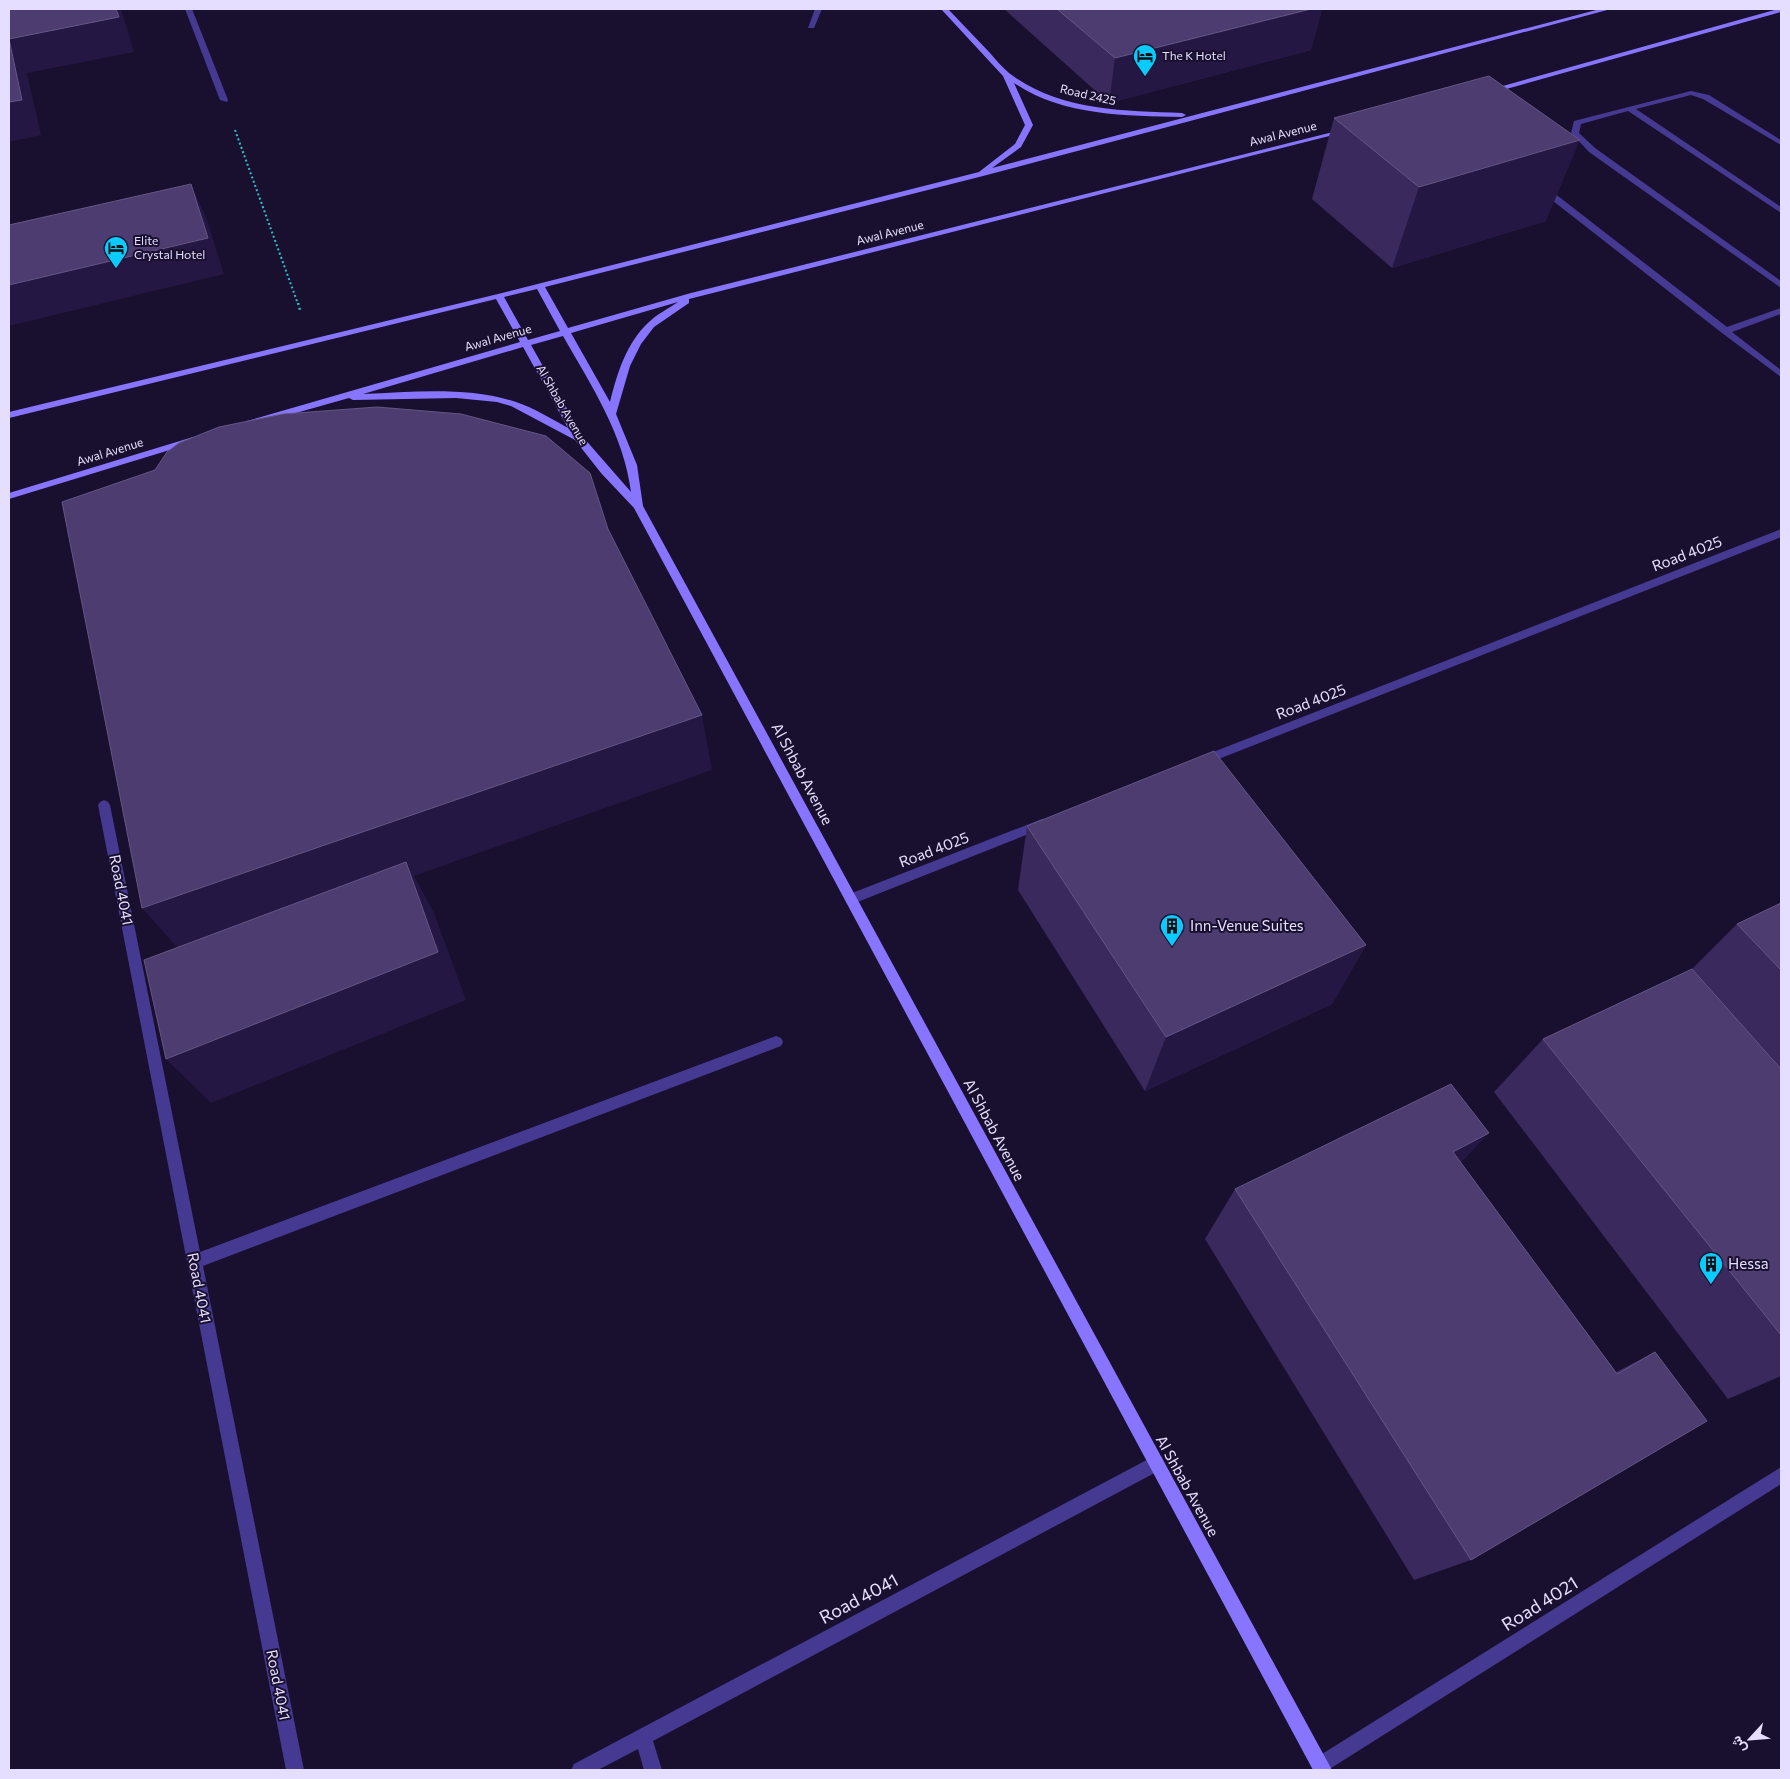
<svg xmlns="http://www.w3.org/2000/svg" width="1790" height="1779" font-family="Commissioner,Vazirmatn,sans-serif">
<rect width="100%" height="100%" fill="#19102f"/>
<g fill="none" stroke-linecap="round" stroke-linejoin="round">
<!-- path-far1 -->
<path stroke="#29c0c8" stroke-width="2" stroke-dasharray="2 2.5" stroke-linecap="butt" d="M235,130l63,174"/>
<!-- path -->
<path stroke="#29c0c8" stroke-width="2.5" stroke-dasharray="2 3" stroke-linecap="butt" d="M298,303l2,7"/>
<!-- lane -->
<g fill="#463991" fill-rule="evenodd">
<path d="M815,9h7l-8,19h-6z"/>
<path d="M1691,91l18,4 72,45v5l-78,-46 -12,-4 -55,14 145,98v6l-153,-102 -47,13 -2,9 16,15 186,133v7l-192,-136 -18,-19 3,-12z"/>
<path d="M104,800l4,2 2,3 90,447 576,-216 5,2 2,4 -2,4 -578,220 101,504h-18l-188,-965 2,-3z"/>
</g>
<!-- street -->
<g fill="#463991" fill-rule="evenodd">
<path d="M185,9h7l36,91 -1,2 -7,-2z"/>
<path d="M1539,186h6l182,141 54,-19v6l-49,18 49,38v7l-59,-44 -183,-143z"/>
<path d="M1781,529v8l-575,227h-8l-2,-3 2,-3z"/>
<path d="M1042,819l4,2 2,3 -2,3 -191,76 -4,1 -4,-1 -2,-4 2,-4z"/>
<path d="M1156,1455l6,2 2,6 -2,6 -509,272 9,29h-18l-6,-21 -40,21h-27l3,-6z"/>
<path d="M1781,1467v17l-453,286h-15l-2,-5 3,-6z"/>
</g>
<!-- secondary -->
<g fill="#8875ff" fill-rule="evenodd">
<path d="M941,9h7c14,15 28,29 42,44 6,7 12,14 19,20 49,38 114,38 173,40l4,2 -4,2c-56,-1 -120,-1 -168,-34l19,42 -12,22 -29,21 608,-159h11l-628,167 -438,111 23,41 123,-35 654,-164 4,2 -660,168v4l-35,24 -13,17 -11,22 -14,48 21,51 6,41 689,1264h-19l-679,-1262 -33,-35 -26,-33 -64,-34 -14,-4 -41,-4 -103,2 -4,-2 -99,28 -5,-3 2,-2 273,-79 -24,-43 -487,119v-6l489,-118 481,-122 36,-28 10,-19 -22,-49zM537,289l23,42 -32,9 -24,-43zM678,302c-10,7 -21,12 -29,20 -23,21 -32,52 -39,80l-39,-69zM563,336c28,49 61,99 68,156l-48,-55 -52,-92zM523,347l45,81c-16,-9 -34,-20 -52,-26 -49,-16 -103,-10 -153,-8z"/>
<path d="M1778,9h3v3l-289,81 -7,-2z"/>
<path d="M193,437l5,3 -2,2 -187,57v-6z"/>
</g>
</g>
<!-- wall -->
<g fill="#39295d">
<path d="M1004,9h318l-11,41 -202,53z"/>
<path d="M1334,118l212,103 -154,47 -80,-69z"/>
<path d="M1027,826l339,119 -34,59 -187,87 -127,-201z"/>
<path d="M1781,903v473l-53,23 -234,-307 49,-53 148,-69 46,-46z"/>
<path d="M1461,1163l155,209 39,-20 -184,208 -57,20 -209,-341 30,-50z"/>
</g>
<!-- shaded-wall -->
<g fill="#241743">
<path d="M116,9h5l13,43 -107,21 14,62 -32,7v-103z"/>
<path d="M1311,9h11l-11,41 -202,53 6,-45z"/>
<path d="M1580,140l-34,81 -154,47 27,-81z"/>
<path d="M191,184l16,36 17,54 -215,52v-41z"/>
<path d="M702,715l10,55 -298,106 20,37 32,87 -255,103 -45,-44 20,-102 -44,-49z"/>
<path d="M1366,945l-34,59 -187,87 21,-54z"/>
<path d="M1489,1133l-51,54 15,-35z"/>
</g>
<!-- building -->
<g fill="#4c3c6f" stroke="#645685">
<path d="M9,9h107l3,8 -110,22 13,61 -13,2z"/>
<path d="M1057,9h254l-196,49z"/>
<path d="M1489,76l91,64 -161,47 -85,-69z"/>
<path d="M191,184l17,54 -199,47v-60z"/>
<path d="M377,407l84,7 85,22 44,37 18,56 94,186 -560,193 -80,-406 93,-32 12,-18 12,-9 40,-16 64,-13z"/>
<path d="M1214,751l152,194 -200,92 -139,-211z"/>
<path d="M406,862l32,90 -272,107 -22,-99z"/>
<path d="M1781,903v67l-44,-46z"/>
<path d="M1692,969l89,100v266l-238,-296z"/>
<path d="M1451,1084l38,49 -36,19 164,222 38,-22 52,69 -236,139 -236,-371z"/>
</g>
<!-- icons -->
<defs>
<g id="hotel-pin" transform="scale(1.25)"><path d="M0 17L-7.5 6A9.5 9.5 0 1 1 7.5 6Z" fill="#0acbff" stroke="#19102f"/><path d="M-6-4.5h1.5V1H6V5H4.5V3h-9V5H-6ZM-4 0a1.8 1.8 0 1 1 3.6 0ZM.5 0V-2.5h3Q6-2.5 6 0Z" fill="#111"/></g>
<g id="building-pin" transform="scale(1.25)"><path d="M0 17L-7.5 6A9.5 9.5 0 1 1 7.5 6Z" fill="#0acbff" stroke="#19102f"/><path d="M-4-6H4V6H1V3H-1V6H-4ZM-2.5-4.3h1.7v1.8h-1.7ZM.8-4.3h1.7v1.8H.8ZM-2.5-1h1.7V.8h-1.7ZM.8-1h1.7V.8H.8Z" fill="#111"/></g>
</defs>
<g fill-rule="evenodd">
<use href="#hotel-pin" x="1145" y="56"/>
<use href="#hotel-pin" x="116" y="248"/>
<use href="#building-pin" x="1172" y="926"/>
<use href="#building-pin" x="1711" y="1264"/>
</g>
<g text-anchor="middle" stroke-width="4" stroke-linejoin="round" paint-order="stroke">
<!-- far-poi labels -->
<g font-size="12" fill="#e6deff" stroke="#19102f" text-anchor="start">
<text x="1162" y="60">The K Hotel</text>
<text x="134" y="245">Elite<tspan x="134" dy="14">Crystal Hotel</tspan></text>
</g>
<!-- far-street labels -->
<g font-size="12" fill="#e6deff" stroke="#19102f">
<text transform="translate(1088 95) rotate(13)" y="4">Road 2425</text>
<text transform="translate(1283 134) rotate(-14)" y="4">Awal Avenue</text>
<text transform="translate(890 233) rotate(-14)" y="4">Awal Avenue</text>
<text transform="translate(498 338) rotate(-16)" y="4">Awal Avenue</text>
<text transform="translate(562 405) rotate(60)" y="4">Al Shbab Avenue</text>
<text transform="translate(110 452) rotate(-17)" y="4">Awal Avenue</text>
</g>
<!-- street labels -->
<g font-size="15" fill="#e6deff" stroke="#19102f">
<text transform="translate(1687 554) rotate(-21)" y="5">Road 4025</text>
<text transform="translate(1311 702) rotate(-21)" y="5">Road 4025</text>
<text transform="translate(802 774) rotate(62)" y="5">Al Shbab Avenue</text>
<text transform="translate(934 850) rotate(-21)" y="5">Road 4025</text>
<text transform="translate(121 890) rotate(79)" y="5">Road 4041</text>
<text transform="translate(994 1130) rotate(62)" y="5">Al Shbab Avenue</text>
<text transform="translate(199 1288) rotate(79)" y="5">Road 4041</text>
<text transform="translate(1187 1486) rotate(61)" y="5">Al Shbab Avenue</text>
<text transform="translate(278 1685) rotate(79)" y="5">Road 4041</text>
</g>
<!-- poi labels -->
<g font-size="15" fill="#e6deff" stroke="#19102f" text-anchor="start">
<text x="1190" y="931">Inn-Venue Suites</text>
<text x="1728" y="1269">Hessa</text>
</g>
<!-- near-street labels -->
<g font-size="18" fill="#e6deff" stroke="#19102f">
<text transform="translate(859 1599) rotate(-28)" y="6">Road 4041</text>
<text transform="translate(1540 1604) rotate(-32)" y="6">Road 4021</text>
</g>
</g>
<!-- border -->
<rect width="1790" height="1779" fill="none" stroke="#e6deff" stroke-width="20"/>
<!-- north arrow -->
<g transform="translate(1750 1739) rotate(244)" stroke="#19102f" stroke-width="4" paint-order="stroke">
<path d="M0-4L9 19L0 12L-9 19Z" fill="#e6deff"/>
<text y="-8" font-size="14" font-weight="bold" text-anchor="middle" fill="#e6deff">ش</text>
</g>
</svg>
